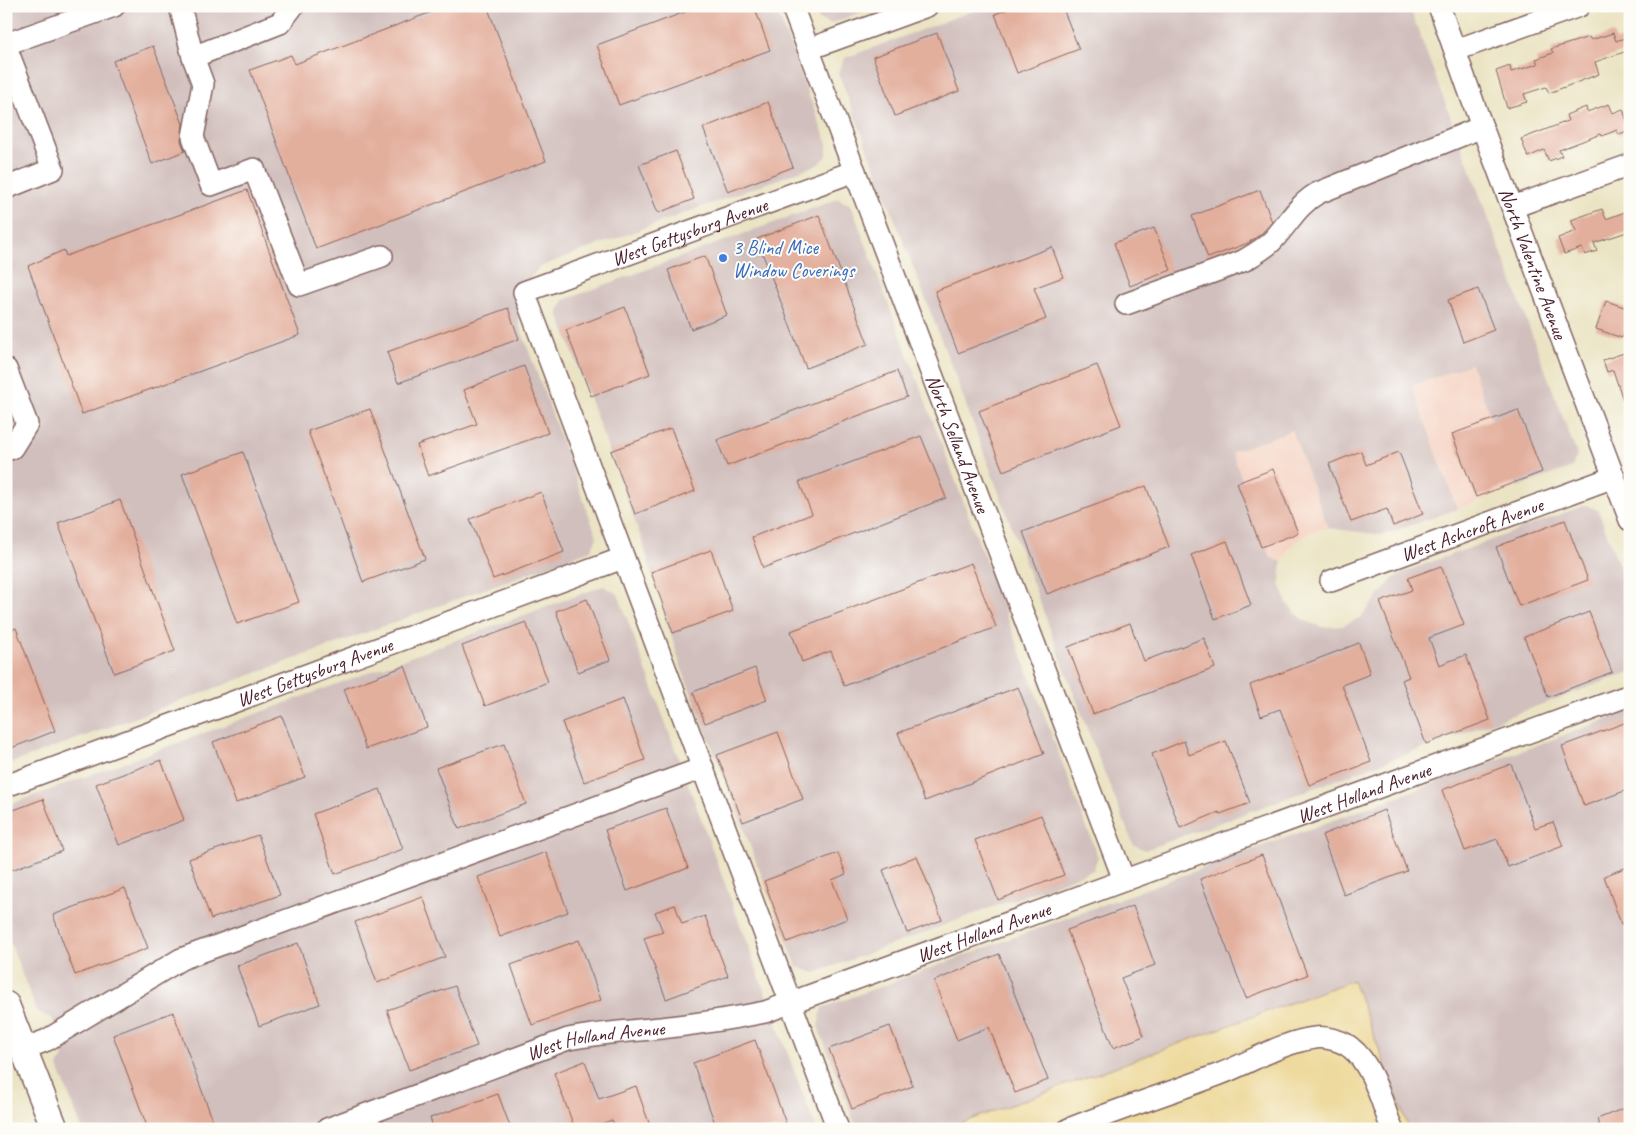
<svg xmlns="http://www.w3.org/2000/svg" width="1636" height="1135" font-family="Caveat,sans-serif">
<rect width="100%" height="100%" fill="#fdfcf7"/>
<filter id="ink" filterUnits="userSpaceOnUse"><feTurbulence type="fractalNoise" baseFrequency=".02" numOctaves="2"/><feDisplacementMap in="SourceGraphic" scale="10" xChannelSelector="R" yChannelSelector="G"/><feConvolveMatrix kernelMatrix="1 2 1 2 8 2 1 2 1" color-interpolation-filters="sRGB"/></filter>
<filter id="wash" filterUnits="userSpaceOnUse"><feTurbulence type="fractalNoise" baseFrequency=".0096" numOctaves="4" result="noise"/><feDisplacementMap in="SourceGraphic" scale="20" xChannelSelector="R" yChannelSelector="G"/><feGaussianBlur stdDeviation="1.12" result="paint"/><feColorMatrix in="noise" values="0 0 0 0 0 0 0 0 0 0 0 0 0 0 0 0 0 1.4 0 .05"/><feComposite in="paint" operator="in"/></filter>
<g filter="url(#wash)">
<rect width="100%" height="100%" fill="#ebe4c4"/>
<!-- built -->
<g fill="#f5d2c2">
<path d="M1472,364l45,123 -60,22 -45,-123z"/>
<path d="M1292,430l36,98 -15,3 -13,7 -11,10 -7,14 -11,-4 -39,-106z"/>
</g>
<!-- industrial -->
<g fill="#d1bfbd">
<path d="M6,6h769l52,137v13l-8,8 -270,99 -10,5 -15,16 -7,21 2,19 78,213 -6,13 -585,215z"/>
<path d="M814,6h62l-46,18 -11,-5z"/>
<path d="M986,6h423l168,449 -5,12 -55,20 -46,-123 -59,22 45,123 -74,26 -55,-7 -36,-98 -60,22 39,106 11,4 -2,22 8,21 15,15 19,7 21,-1 18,-9 32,-38 11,-7 182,-67 12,5 32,85v77l-485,178 -12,-6 -40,-100 -134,-358 -121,-314 7,-14z"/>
<path d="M838,199l13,6 247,652 -5,13 -278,103 -18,-6 -117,-303 -37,-121 -85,-230 6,-13z"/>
<path d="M603,586l15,8 162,439 36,96h-734l-24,-62 7,-16 -13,-33 -15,-6 -31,-80v-126z"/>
<path d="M1630,711v418h-221l-56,-149 -397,146 2,3h-101l-39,-103 4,-18z"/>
</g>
<!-- sand -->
<path fill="#eeda9e" stroke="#9c7c64" d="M1353,980l56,149h-451l-2,-4z"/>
<g id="blocks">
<!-- building -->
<g fill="#e3af9d">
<path d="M447,6h40l59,155 -230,88 -66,-179 41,-15 4,9z"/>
<path d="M701,6h53l16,44 -151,55 -22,-60z"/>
<path d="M1016,6h46l17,43 -62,24 -22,-59z"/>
<path d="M937,33l22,58 -64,25 -22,-59z"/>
<path d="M1613,33l3,8 14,-5v14l-35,12 4,12 -50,19 -3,-6 -22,7 3,8 -20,6 -11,-37 14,-5 1,6 27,-8 -2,-5 17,-6 -2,-4 38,-12 2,3z"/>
<path d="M153,46l30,78 -2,17 4,10 -33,13 -39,-103z"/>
<path d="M768,102l25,65 -65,25 -25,-64z"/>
<path d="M1609,104l4,9 10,-4 7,22 -11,4 -2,-5 -15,6 -1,-2 -42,16 3,6 -13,5 -5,-11 -16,7 -7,-18 47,-18 -2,-6 20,-8 1,5z"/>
<path d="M676,151l18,48 -36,14 -19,-48z"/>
<path d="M247,190l53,145 -218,79 -54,-148 36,-16 2,6z"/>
<path d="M1260,190l12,32 -11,12 -13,9 -40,15 -16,-42z"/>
<path d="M1602,209l4,10 19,-7 5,13v6l-36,12 3,8 -12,4 -3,-7 -18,6 -6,-16 18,-7 -5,-11z"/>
<path d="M819,215l49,129 -62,24 -49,-129z"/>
<path d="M1154,228l17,42 -41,16 -16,-43z"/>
<path d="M1052,247l11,30 -29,11 12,31 -88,34 -23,-62z"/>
<path d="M705,256l22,59 -36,14 -23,-59z"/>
<path d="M1478,289l16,41 -31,12 -15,-42z"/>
<path d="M1606,301l24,8v16h-3l-5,13 -26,-9z"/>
<path d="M625,307l25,67 -59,22 -25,-66z"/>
<path d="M508,308l11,31 -121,44 -11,-31z"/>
<path d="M1630,351v63l-2,1 -15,-45 -6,2 -4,-12z"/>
<path d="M1097,365l24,60 -118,46 -24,-60z"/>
<path d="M524,366l24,67 -120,43 -11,-31 60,-21 -13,-34z"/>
<path d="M897,371l10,26 -180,69 -10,-26z"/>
<path d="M370,409l55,150 -62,23 -55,-151z"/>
<path d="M1518,410l24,62 -66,25 -24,-63z"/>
<path d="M671,428l24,63 -60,23 -24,-63z"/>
<path d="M921,436l25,62 -183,70 -11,-31 60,-23 -13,-32z"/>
<path d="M1361,451l5,14 33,-13 24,62 -30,12 -6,-17 -36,13 -22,-58z"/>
<path d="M243,452l56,150 -62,22 -55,-150z"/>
<path d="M1273,469l25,64 -37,14 -24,-64z"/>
<path d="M1146,486l23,61 -122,47 -24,-62z"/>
<path d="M541,492l23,60 -71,27 -23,-60z"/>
<path d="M120,500l55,151 -61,22 -56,-150z"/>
<path d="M1565,520l23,60 -69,26 -23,-59z"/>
<path d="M1227,541l24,64 -36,14 -24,-64z"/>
<path d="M711,550l22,61 -60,22 -22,-61z"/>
<path d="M971,563l25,64 -152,59 -13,-35 -29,11 -11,-31z"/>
<path d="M1441,566l23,59 -35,13 10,27 27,-10 24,65 -64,24 -24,-64 7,-3 -29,-75 32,-12 -4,-12z"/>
<path d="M587,599l23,61 -32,12 -22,-61z"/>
<path d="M1589,612l23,60 -64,25 -24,-60z"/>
<path d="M526,622l22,60 -63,24 -23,-60z"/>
<path d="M1130,623l14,38 60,-23 11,30 -122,46 -25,-67z"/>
<path d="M16,628l39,103 -49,19v-118z"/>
<path d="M1359,643l11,31 -28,11 29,77 -62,23 -29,-76 -19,7 -11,-31z"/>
<path d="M405,666l22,61 -61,22 -22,-60z"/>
<path d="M755,668l12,32 -62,23 -12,-31z"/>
<path d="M1018,687l26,67 -119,47 -27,-68z"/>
<path d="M623,699l22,61 -61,22 -22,-60z"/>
<path d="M282,716l23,61 -69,26 -23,-61z"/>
<path d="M1627,722l3,8v59l-46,17 -22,-60z"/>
<path d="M778,732l25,67 -60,23 -26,-67z"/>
<path d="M1184,741l5,14 37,-14 24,62 -30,11 -1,-2 -39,16 -28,-74z"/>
<path d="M504,744l22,60 -67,25 -23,-61z"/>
<path d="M161,760l23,60 -65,25 -23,-61z"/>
<path d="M1511,764l24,64 18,-6 10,24 -55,21 -11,-28 -32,12 -23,-61z"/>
<path d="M380,789l23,60 -68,25 -22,-60z"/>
<path d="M43,799l19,52 -56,21v-59z"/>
<path d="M666,808l22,60 -61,23 -22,-61z"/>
<path d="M1384,810l23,61 -63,24 -22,-60z"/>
<path d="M1041,815l23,60 -66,25 -23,-60z"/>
<path d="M258,835l22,60 -69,24 -22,-60z"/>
<path d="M546,852l22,60 -68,25 -22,-60z"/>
<path d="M838,853l8,21 -14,6 15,39 -60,23 -23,-61z"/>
<path d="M1262,855l45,120 -61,23 -46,-119z"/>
<path d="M917,856l25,64 -35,13 -24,-63z"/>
<path d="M1630,866v55l-9,3 -17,-48z"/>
<path d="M125,888l23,60 -73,27 -22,-60z"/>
<path d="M423,897l22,60 -68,26 -22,-61z"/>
<path d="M675,905l7,19 23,-8 23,60 -62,23 -22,-61 19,-6 -8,-20z"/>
<path d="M1133,906l22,59 -34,13 23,58 -31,12 -46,-118z"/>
<path d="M579,940l22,60 -69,25 -21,-60z"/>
<path d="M298,943l22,61 -61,22 -22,-60z"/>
<path d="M999,954l49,126 -33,13 -26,-66 -32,13 -23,-59z"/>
<path d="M455,986l22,60 -68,24 -22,-60z"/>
<path d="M173,1012l43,117h-68l-35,-94z"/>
<path d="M890,1026l23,60 -61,23 -23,-60z"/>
<path d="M755,1040l33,89h-71l-24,-66z"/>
<path d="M585,1061l14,38 37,-13 15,43h-35l-4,-9 -24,9h-13l-21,-56z"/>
<path d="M498,1094l13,35h-77l-4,-11z"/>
<path d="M1630,1106v23h-30l-3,-10z"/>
</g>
</g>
</g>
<g filter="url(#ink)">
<use href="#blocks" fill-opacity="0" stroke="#826461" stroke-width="1"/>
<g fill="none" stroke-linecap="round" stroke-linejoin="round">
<!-- minor casing -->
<g stroke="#826461" stroke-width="24">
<g id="minor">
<path d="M180,6l13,51 10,27 -10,53 18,48 43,-16 45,116 83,-29"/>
<path id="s1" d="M792,6l332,874"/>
<path id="s2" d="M1439,6l43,121 148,393"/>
<path d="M6,44l108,-38"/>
<path d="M6,47l47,122 -47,19"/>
<path d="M809,49l118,-43"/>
<path d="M1456,50l123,-44"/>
<path d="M193,57l87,-34 13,-17"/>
<path d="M1513,207l117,-42"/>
<path d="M1126,304l117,-43c10,-6 21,-12 29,-20 16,-17 26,-37 46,-48l164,-66"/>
<path d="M6,369l21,55 -15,24 -6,2"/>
<path id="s3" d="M1331,581l283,-104"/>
<path id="s4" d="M6,786l617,-228"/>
<path d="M24,1049l23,-9 134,-81 522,-191"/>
<path id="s5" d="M327,1129l241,-90c31,-6 62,-8 93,-11 35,-4 70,-9 104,-16l865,-317"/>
<path id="s6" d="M838,1129l-314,-837 331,-121"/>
<path d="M1069,1129c50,-20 101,-36 151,-55 31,-12 62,-32 95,-36 10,-2 28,3 36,10 22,17 31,56 41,81"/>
</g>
</g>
<!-- major casing -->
<g stroke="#826461" stroke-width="29">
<path id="major" d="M6,1005l49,124"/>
</g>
<!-- minor -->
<use href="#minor" stroke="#fff" stroke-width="21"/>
<!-- major -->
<use href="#major" stroke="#fff" stroke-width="26"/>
</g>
</g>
<!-- markers -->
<circle fill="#3f7fe0" stroke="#fdfcf7" stroke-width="2" cx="723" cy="258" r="5"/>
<g text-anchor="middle" stroke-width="4" stroke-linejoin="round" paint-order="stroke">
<!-- street labels -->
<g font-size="20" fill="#4a1f2b" stroke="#fdfcf7">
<text dy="7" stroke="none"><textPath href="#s6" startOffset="1070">West Gettysburg Avenue</textPath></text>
<text dy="7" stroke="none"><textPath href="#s2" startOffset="274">North Valentine Avenue</textPath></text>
<text dy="7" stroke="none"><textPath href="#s1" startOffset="468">North Selland Avenue</textPath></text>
<text dy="7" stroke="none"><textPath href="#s3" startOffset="150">West Ashcroft Avenue</textPath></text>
<text dy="7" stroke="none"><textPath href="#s4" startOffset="329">West Gettysburg Avenue</textPath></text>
<text dy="7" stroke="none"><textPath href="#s5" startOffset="1094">West Holland Avenue</textPath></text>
<text dy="7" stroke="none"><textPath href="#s5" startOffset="689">West Holland Avenue</textPath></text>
<text dy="7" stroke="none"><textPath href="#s5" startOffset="284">West Holland Avenue</textPath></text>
</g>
<!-- shop labels -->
<g font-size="20" fill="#366cbe" stroke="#fdfcf7" text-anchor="start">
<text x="733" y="254">3 Blind Mice<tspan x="733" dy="23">Window Coverings</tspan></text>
</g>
</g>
<!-- margin -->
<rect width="1636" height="1135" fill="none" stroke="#fdfcf7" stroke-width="25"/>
</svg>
